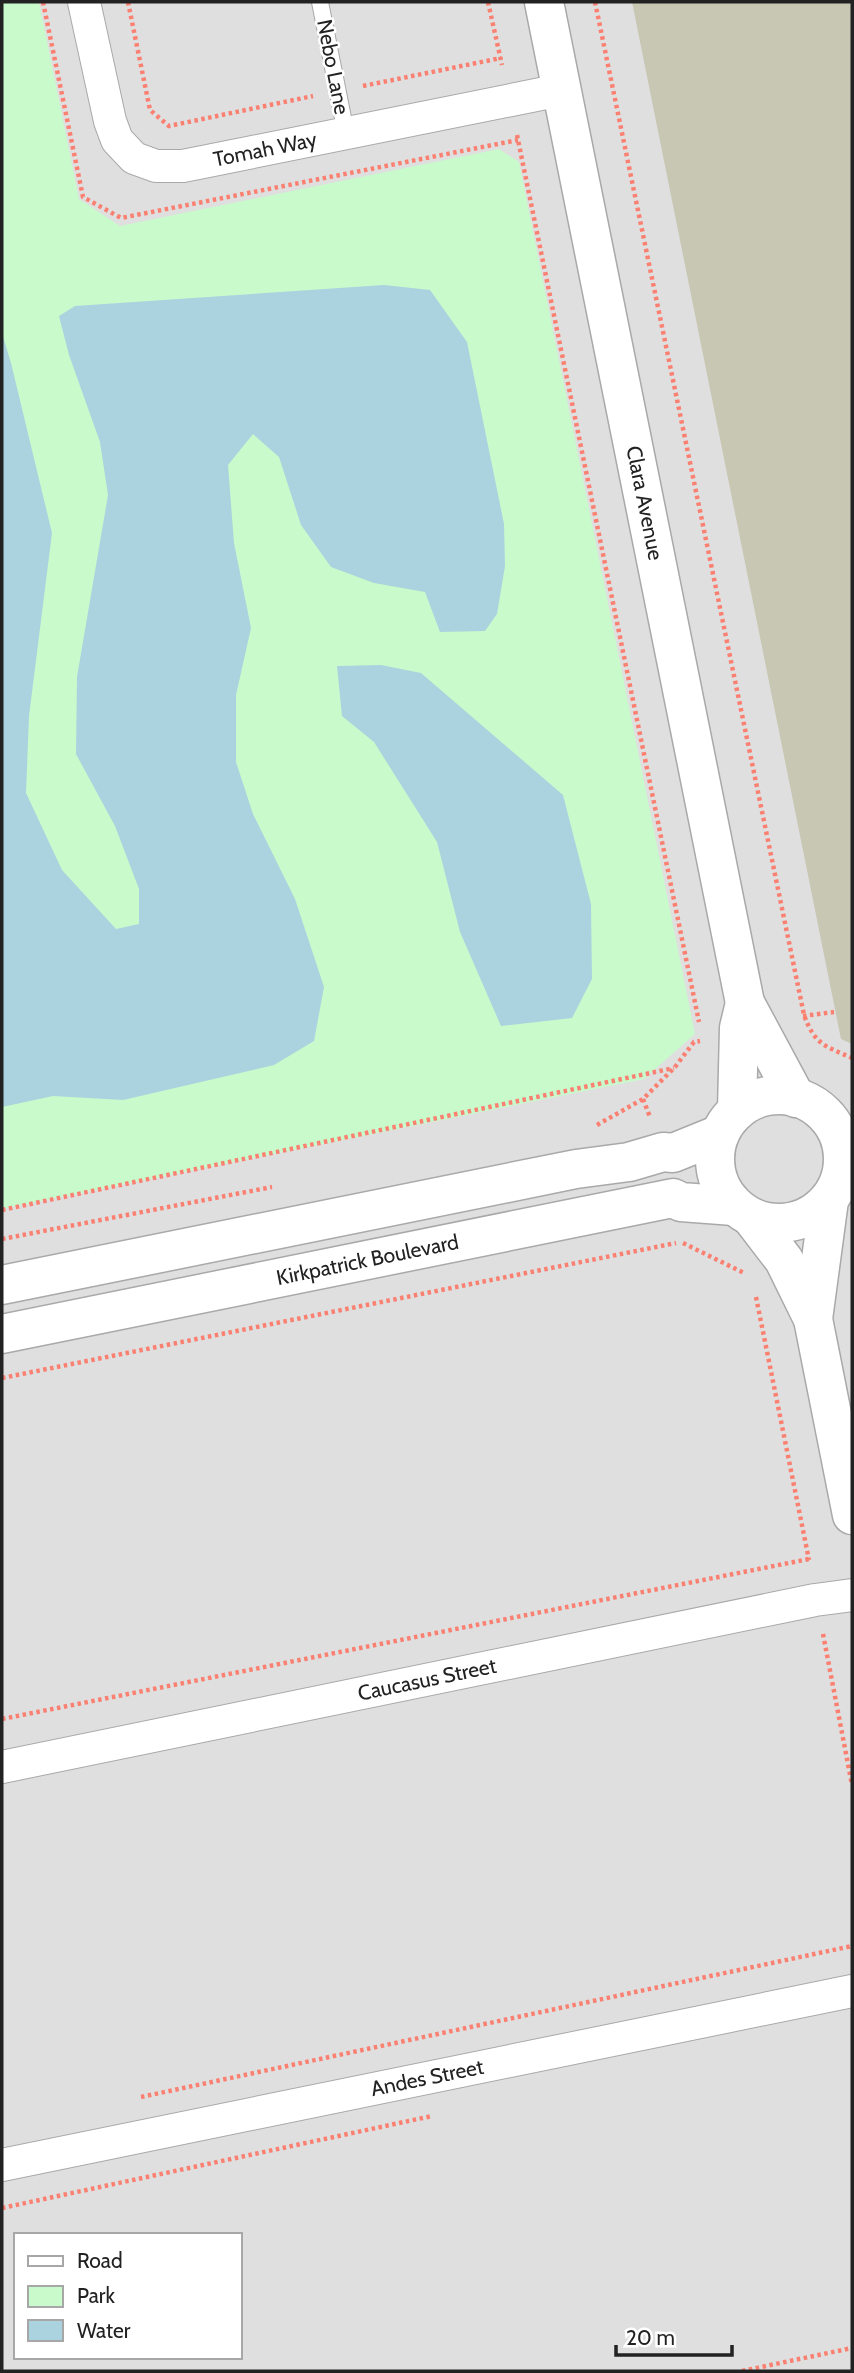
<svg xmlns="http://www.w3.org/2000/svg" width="854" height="2373" font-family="Cabin,sans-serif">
<rect width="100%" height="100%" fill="#f2efe9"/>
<!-- residential -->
<path fill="#e0dfdf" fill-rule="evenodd" d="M2,2h850v2369h-850zM16,2235h224v122h-224z"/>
<!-- construction -->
<path fill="#c7c7b4" d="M632,2h220v1042l-11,-5z"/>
<!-- park -->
<path fill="#c8facc" d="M2,2h37l40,197 41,27 379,-77 20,13 176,872 -51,45 -642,130z"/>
<!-- water -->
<g fill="#aad3df">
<path d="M384,285l46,5 37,52 37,182 1,42 -8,48 -12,17 -45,1 -15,-40 -51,-9 -43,-16 -30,-42 -22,-68 -26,-23 -25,31 6,78 17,85 -15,67v67l17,52 42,85 29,88 -10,54 -40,24 -151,35 -70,-4 -51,11v-774l9,30 41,170 -23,183 -3,77 36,77 54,59 23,-5v-35l-24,-63 -39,-72 1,-77 31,-182 -8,-53 -31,-87 -10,-39 16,-10z"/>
<path d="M381,665l40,8 142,122 28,109 1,75 -20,39 -71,8 -41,-94 -23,-90 -63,-100 -32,-26 -5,-50z"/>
</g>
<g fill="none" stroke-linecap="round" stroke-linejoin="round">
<!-- service casing -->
<g stroke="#a9a9a9" stroke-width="18">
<path id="service" d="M320,2l26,131"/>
</g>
<!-- minor casing -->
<g stroke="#a9a9a9" stroke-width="34">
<g id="minor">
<path id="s1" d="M84,2l26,119 7,19 17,18 22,8h27l378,-76"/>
<path id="s2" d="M2,1767l813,-167 37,-5"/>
<path id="s3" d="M2,2165l850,-174"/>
</g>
</g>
<!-- tertiary casing -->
<g stroke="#a9a9a9" stroke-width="41">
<g id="tertiary">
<path id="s4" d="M544,2l201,1001 51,95"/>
<circle cx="779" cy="1159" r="64"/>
<path d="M737,1111l2,-83 6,-25"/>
<path d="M751,1217l33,43 29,59 39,196"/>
<path d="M2,1285l574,-116 53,-7 34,-10 10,1 47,-19"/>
<path d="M813,1319l16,-119"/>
<path id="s5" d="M2,1334l671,-136 8,4 53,4"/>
</g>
</g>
<!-- path -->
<g stroke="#fa8072" stroke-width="4.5" stroke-dasharray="3.5 3.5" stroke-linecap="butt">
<path d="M43,2l40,195 38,21 397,-78"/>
<path d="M128,2l22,108 19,16 144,-30"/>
<path d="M488,2l14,63"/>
<path d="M595,2l209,1013c11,30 21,31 48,43"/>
<path d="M363,86l138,-28"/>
<path d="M517,135l182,887"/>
<path d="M803,1016l31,-4"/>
<path d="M643,1099l7,18"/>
<path d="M597,1125l46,-26 32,-32 19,-25 6,-1"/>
<path d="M2,1210l672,-142"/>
<path d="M2,1239l270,-52"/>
<path d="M683,1243l61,30"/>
<path d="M756,1297l53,263"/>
<path d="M2,1378l674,-135"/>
<path d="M823,1634l29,151"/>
<path d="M2,1719l807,-160"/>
<path d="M141,2097l711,-151"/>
<path d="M2,2208l430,-92"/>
<path d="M742,2371l110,-23"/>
</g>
<!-- service -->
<use href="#service" stroke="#fff" stroke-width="16"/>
<!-- minor -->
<use href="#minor" stroke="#fff" stroke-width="32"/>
<!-- tertiary -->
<use href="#tertiary" stroke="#fff" stroke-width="38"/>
</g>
<g text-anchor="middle" stroke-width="5" stroke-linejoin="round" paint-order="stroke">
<!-- street labels -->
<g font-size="21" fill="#222" stroke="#fff">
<text transform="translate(333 67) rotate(79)" y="7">Nebo Lane</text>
<text dy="7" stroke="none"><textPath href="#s1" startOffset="301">Tomah Way</textPath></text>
<text dy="7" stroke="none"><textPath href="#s4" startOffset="511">Clara Avenue</textPath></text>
<text dy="7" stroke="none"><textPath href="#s5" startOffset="373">Kirkpatrick Boulevard</textPath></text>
<text dy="7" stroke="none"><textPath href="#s2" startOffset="434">Caucasus Street</textPath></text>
<text dy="7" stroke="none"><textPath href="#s3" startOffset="434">Andes Street</textPath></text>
</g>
</g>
<!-- border -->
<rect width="854" height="2373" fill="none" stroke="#222222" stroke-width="7"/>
<!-- legend -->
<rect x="14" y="2233" width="228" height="126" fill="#ffffff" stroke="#a7a7a7" stroke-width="2"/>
<rect x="28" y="2256" width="35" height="10" fill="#ffffff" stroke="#a7a7a7" stroke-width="2"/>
<text x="77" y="2268" font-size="21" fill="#222222">Road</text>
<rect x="28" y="2286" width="35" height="21" fill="#c8facc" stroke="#a7a7a7" stroke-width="2"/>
<text x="77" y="2303" font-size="21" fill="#222222">Park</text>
<rect x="28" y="2320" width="35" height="21" fill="#aad3df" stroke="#a7a7a7" stroke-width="2"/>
<text x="77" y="2338" font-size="21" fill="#222222">Water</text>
<!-- scale -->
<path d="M616 2345v10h116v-10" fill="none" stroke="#222222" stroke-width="3.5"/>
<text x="626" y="2345" font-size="21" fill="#222222" stroke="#ffffff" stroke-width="5" paint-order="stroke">20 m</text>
</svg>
